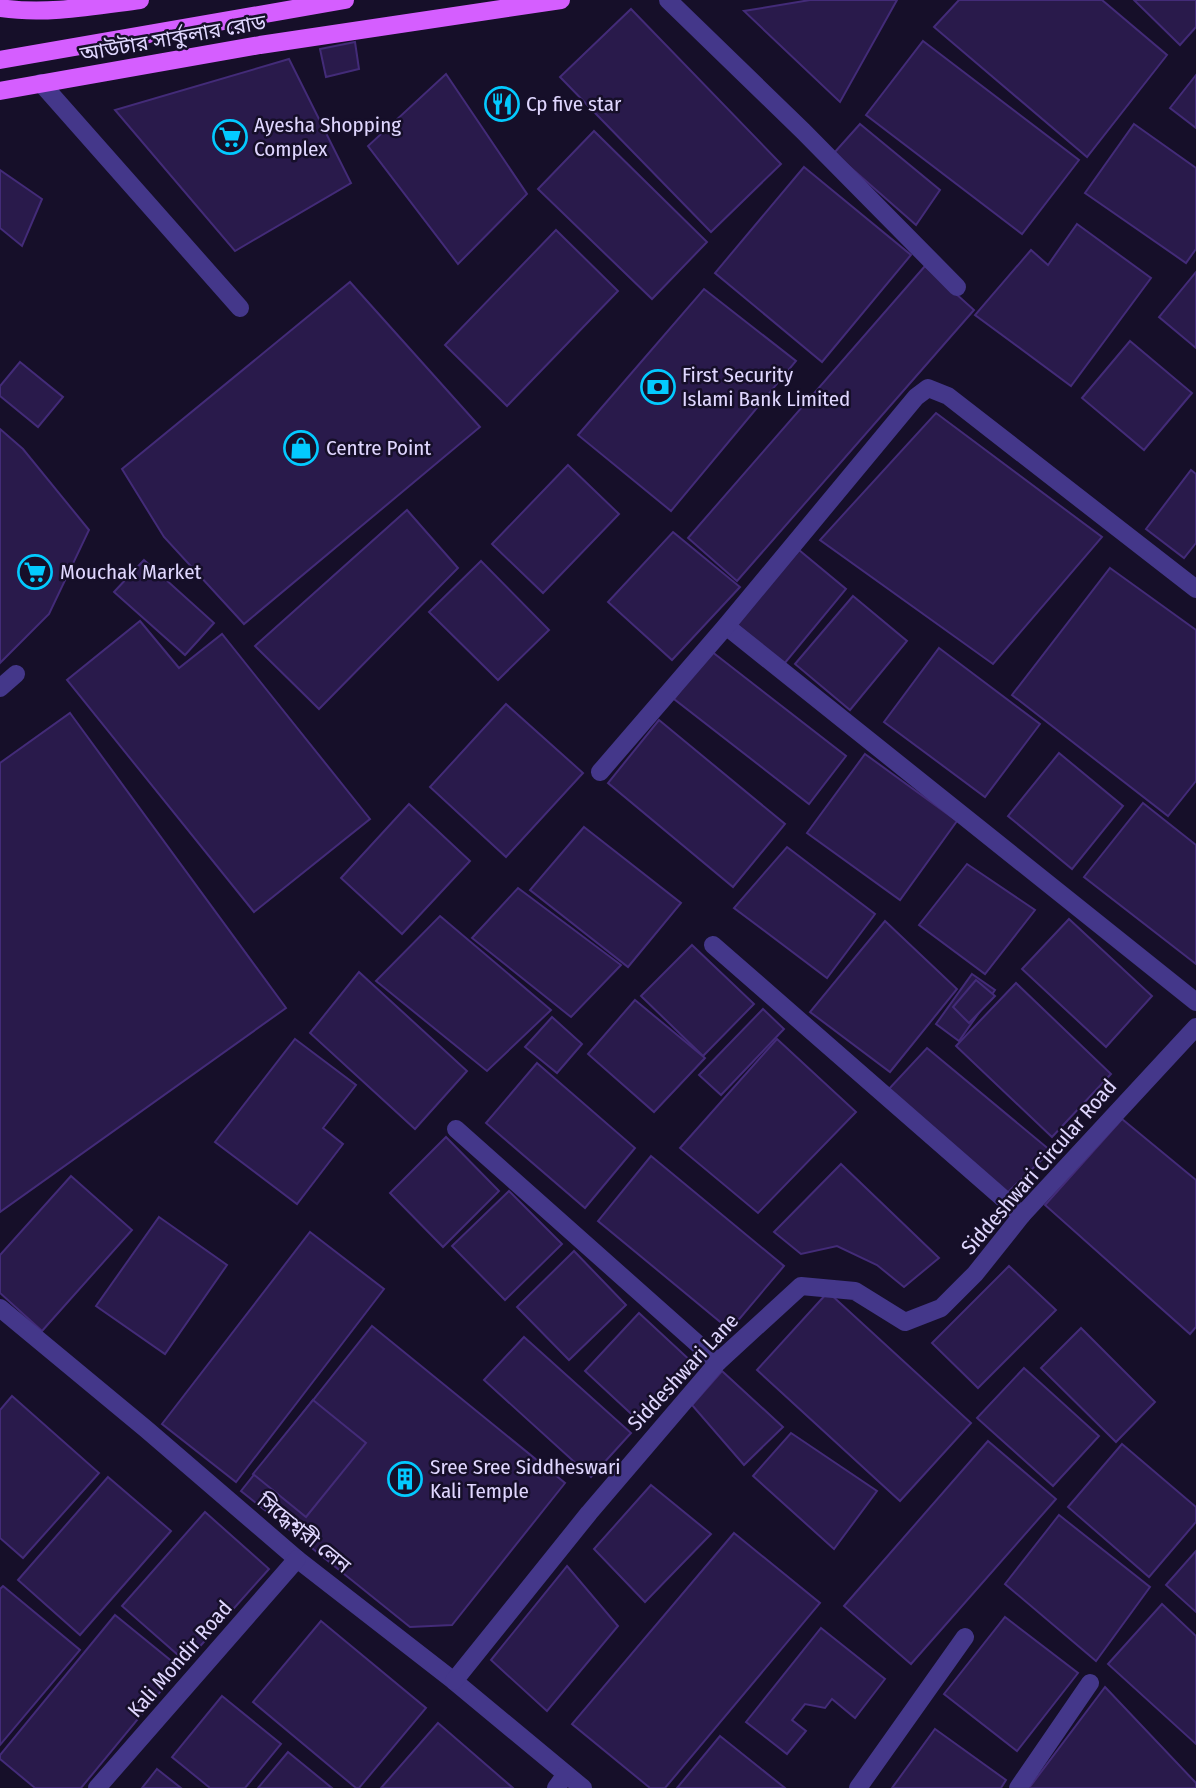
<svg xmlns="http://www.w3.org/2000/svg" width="1196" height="1788" font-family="'Fira Sans Condensed','Noto Sans Bengali',sans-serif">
<rect width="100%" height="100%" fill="#160f29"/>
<!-- building -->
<g fill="#291a4b" stroke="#432b78" stroke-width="2">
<path d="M810,0h87l-57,102 -96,-91z"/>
<path d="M959,0h143l65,55 -80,102 -153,-130z"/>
<path d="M1134,0h62v27l-16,18z"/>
<path d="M631,9l150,155 -70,68 -151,-155z"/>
<path d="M923,41l156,119 -57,74 -156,-119z"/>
<path d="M355,42l4,27 -33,8 -6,-28z"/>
<path d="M289,59l62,124 -116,68 -120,-141z"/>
<path d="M446,74l81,120 -69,70 -90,-118z"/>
<path d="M1196,75v53l-26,-20z"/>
<path d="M860,124l80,66 -24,35 -82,-72z"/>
<path d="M1134,124l62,44v81l-10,14 -101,-70z"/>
<path d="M594,131l113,111 -55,57 -114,-110z"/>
<path d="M804,167l107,88 -89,107 -107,-89z"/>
<path d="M0,170l42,29 -20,47 -22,-18z"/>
<path d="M1077,224l74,54 -80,108 -96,-71 56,-65 17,15z"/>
<path d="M556,230l62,61 -111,115 -62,-61z"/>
<path d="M925,266l49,44 -237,271 -49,-43z"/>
<path d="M1196,272v76l-37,-31z"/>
<path d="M350,282l130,145 -236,197 -80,-87 -42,-68z"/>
<path d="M704,289l92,72 -125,150 -93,-76z"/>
<path d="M1130,341l62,52 -48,57 -62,-52z"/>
<path d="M20,362l43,35 -25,30 -38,-31v-10z"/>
<path d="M936,413l166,124 -109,127 -173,-124z"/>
<path d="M0,429l23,20 66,81 -40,84 -49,49z"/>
<path d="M568,465l51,49 -76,79 -51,-49z"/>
<path d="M1191,470l5,4v69l-12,15 -38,-29z"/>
<path d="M407,510l51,58 -139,141 -64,-63z"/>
<path d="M673,532l67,55 -68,73 -64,-58z"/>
<path d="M799,550l47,39 -62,75 -48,-40z"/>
<path d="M144,560l70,63 -29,32 -71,-63z"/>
<path d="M481,561l68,69 -51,50 -69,-68z"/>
<path d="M1110,568l86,62v151l-28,35 -156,-121z"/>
<path d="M853,596l54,45 -57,69 -55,-46z"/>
<path d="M140,621l39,47 43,-34 148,185 -116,93 -187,-232z"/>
<path d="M939,648l101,76 -55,73 -101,-75z"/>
<path d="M711,651l135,105 -37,48 -135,-105z"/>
<path d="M506,704l77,69 -77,84 -76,-70z"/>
<path d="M70,713l216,295 -286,204v-449z"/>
<path d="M659,720l126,104 -52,63 -125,-104z"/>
<path d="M1059,753l64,53 -51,63 -64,-53z"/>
<path d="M865,754l92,67 -57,79 -93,-67z"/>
<path d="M1143,803l53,42v119l-112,-87z"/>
<path d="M409,804l61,57 -68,73 -61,-56z"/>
<path d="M584,827l97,76 -53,64 -98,-77z"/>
<path d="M787,847l88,67 -48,64 -93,-70z"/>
<path d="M967,864l68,46 -50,64 -66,-49z"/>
<path d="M518,888l103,77 -50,52 -99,-79z"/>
<path d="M440,916l111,94 -64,61 -111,-90z"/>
<path d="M1069,919l83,77 -46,51 -84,-78z"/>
<path d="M885,921l72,68 -67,83 -80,-60z"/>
<path d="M692,945l62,59 -51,52 -62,-60z"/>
<path d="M359,972l108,99 -52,58 -105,-96z"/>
<path d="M972,974l23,16 -36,51 -23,-17z"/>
<path d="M976,980l19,16 -26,27 -16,-16z"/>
<path d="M1016,983l95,91 -59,63 -96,-91z"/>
<path d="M635,1000l70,58 -51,54 -66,-58z"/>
<path d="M763,1009l21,20 -63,66 -22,-20z"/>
<path d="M552,1017l30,27 -25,29 -32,-26z"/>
<path d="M295,1039l61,46 -33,43 20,16 -46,60 -82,-62z"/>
<path d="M777,1039l79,73 -98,101 -78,-65z"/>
<path d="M927,1048l124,103 -44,42 -119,-103z"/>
<path d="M537,1063l98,85 -50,60 -99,-85z"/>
<path d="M1122,1119l74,61v147l-6,7 -145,-129z"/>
<path d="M446,1137l53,54 -56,56 -53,-54z"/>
<path d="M651,1156l133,110 -54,64 -132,-109z"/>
<path d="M841,1164l98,94 -35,29 -27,-22 -40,-19 -36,8 -27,-22z"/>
<path d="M71,1176l61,54 -90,101 -42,-38v-38z"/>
<path d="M509,1191l53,53 -57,56 -53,-54z"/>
<path d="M159,1217l68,48 -62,89 -69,-48z"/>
<path d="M310,1232l74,57 -148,193 -74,-58z"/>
<path d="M574,1251l52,54 -57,55 -52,-53z"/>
<path d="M1009,1266l47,44 -78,78 -46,-45z"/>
<path d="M828,1292l143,131 -71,78 -143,-131z"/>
<path d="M639,1313l55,51 -54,58 -55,-51z"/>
<path d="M372,1326l193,157 -113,142 -42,2 -169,-136z"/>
<path d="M1081,1328l74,74 -39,40 -75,-74z"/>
<path d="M524,1337l107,96 -40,44 -107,-97z"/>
<path d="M1024,1368l75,68 -46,50 -76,-68z"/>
<path d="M722,1371l61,56 -39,38 -52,-60z"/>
<path d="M12,1396l87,77 -76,85 -23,-20v-128z"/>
<path d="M313,1400l53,43 -60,74 -53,-43z"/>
<path d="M791,1433l86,58 -43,58 -81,-73z"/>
<path d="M988,1441l68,58 -145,165 -67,-58z"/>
<path d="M1122,1444l74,63v15l-47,55 -81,-70z"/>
<path d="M108,1477l63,54 -91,104 -62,-55z"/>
<path d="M651,1485l60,49 -66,68 -51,-53z"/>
<path d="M205,1512l64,57 -83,93 -64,-56z"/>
<path d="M1059,1515l91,72 -54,74 -91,-77z"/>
<path d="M734,1533l86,70 -155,185h-15l-78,-64z"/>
<path d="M1196,1551v61l-30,-27z"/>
<path d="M567,1566l51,60 -71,85 -56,-51z"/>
<path d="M3,1586l77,64 -80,95v-156z"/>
<path d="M1162,1604l34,32v108l-88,-80z"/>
<path d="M115,1615l65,53 -99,120h-46l-35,-29v-4z"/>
<path d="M1005,1617l73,56 -61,78 -73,-57z"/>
<path d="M321,1621l105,87 -67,80h-3l-103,-86z"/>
<path d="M821,1628l64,51 -30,39 -23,-19 -7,9 -20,-4 -13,16 14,11 -19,23 -41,-32z"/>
<path d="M1105,1687l91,96v5h-167z"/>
<path d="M222,1696l59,48 -36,44h-35l-38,-31z"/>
<path d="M438,1723l75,65h-132z"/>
<path d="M935,1729l71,51 -5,8h-109z"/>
<path d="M720,1736l65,52h-108z"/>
<path d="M288,1752l44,36h-74z"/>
<path d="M157,1769l24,19h-39z"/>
</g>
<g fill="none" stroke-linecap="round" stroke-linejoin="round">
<!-- street -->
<g stroke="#44378a" stroke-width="18">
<path d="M668,0l135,131 154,156"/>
<path d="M41,83l199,225"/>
<path d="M726,626l470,376"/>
<path d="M0,688l16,-14"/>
<path d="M600,772l126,-146 190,-229 12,-9 20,8 248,193"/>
<path d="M713,945l309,270"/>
<path d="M456,1129l262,233"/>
<path d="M0,1308l146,121 151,130 157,122 129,107"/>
<path d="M454,1681l135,-168 129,-151 83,-76 54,5 50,31 36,-14 34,-34 47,-59 174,-188"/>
<path d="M97,1788l200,-229"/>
<path d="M556,1788l10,-14"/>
<path d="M858,1788l107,-151"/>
<path d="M1018,1788l72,-105"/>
</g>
<!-- primary -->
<g stroke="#d55eff" stroke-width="18">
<path d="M0,8c46,7 94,-2 140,-8"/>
<path d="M0,60l345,-60"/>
<path d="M0,91l260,-46 301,-45"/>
</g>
</g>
<!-- icons -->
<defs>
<g id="restaurant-ring" transform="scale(1.75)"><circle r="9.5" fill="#160f29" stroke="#03caff" stroke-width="1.5"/><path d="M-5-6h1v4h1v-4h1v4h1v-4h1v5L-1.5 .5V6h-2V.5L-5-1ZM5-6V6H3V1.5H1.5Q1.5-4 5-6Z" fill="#03caff"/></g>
<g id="supermarket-ring" transform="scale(1.75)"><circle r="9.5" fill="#160f29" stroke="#03caff" stroke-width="1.5"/><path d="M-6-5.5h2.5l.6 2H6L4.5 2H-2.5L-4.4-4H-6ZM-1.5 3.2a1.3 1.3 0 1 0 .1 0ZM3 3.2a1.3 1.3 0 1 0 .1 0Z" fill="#03caff"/></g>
<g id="bank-ring" transform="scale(1.75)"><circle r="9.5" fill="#160f29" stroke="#03caff" stroke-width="1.5"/><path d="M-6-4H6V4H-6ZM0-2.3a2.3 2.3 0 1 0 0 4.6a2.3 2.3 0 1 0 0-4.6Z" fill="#03caff"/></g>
<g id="shop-ring" transform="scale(1.75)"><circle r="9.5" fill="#160f29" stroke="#03caff" stroke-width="1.5"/><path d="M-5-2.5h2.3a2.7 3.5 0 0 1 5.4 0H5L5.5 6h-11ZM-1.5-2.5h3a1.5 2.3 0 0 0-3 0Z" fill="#03caff"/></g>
<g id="building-ring" transform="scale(1.75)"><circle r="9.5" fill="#160f29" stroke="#03caff" stroke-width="1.5"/><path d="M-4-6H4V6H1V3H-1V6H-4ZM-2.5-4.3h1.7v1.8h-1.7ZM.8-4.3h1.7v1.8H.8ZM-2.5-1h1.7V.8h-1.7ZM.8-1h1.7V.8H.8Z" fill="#03caff"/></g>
</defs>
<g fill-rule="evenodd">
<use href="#restaurant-ring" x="502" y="104"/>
<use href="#supermarket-ring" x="230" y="137"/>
<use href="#bank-ring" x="658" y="387"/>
<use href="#shop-ring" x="301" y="448"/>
<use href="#supermarket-ring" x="35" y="572"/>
<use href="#building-ring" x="405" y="1479"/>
</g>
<g text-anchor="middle" stroke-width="5" stroke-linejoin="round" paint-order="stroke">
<!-- street labels -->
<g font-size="21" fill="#e0d7ff" stroke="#160f29">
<text transform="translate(173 38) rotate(-10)" y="7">আউটার সার্কুলার রোড</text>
<text transform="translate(1039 1167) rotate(-49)" y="7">Siddeshwari Circular Road</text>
<text transform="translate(683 1372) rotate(-47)" y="7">Siddeshwari Lane</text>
<text transform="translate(304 1533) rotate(39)" y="7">সিদ্ধেশ্বরী লেন</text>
<text transform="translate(180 1659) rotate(-49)" y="7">Kali Mondir Road</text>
</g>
<!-- poi labels -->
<g font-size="21" fill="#e0d7ff" stroke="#160f29" text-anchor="start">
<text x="526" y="111">Cp five star</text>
<text x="254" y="132">Ayesha Shopping<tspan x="254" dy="24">Complex</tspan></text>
<text x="682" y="382">First Security<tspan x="682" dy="24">Islami Bank Limited</tspan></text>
<text x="326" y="455">Centre Point</text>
<text x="60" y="579">Mouchak Market</text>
<text x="430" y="1474">Sree Sree Siddheswari<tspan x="430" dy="24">Kali Temple</tspan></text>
</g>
</g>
</svg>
